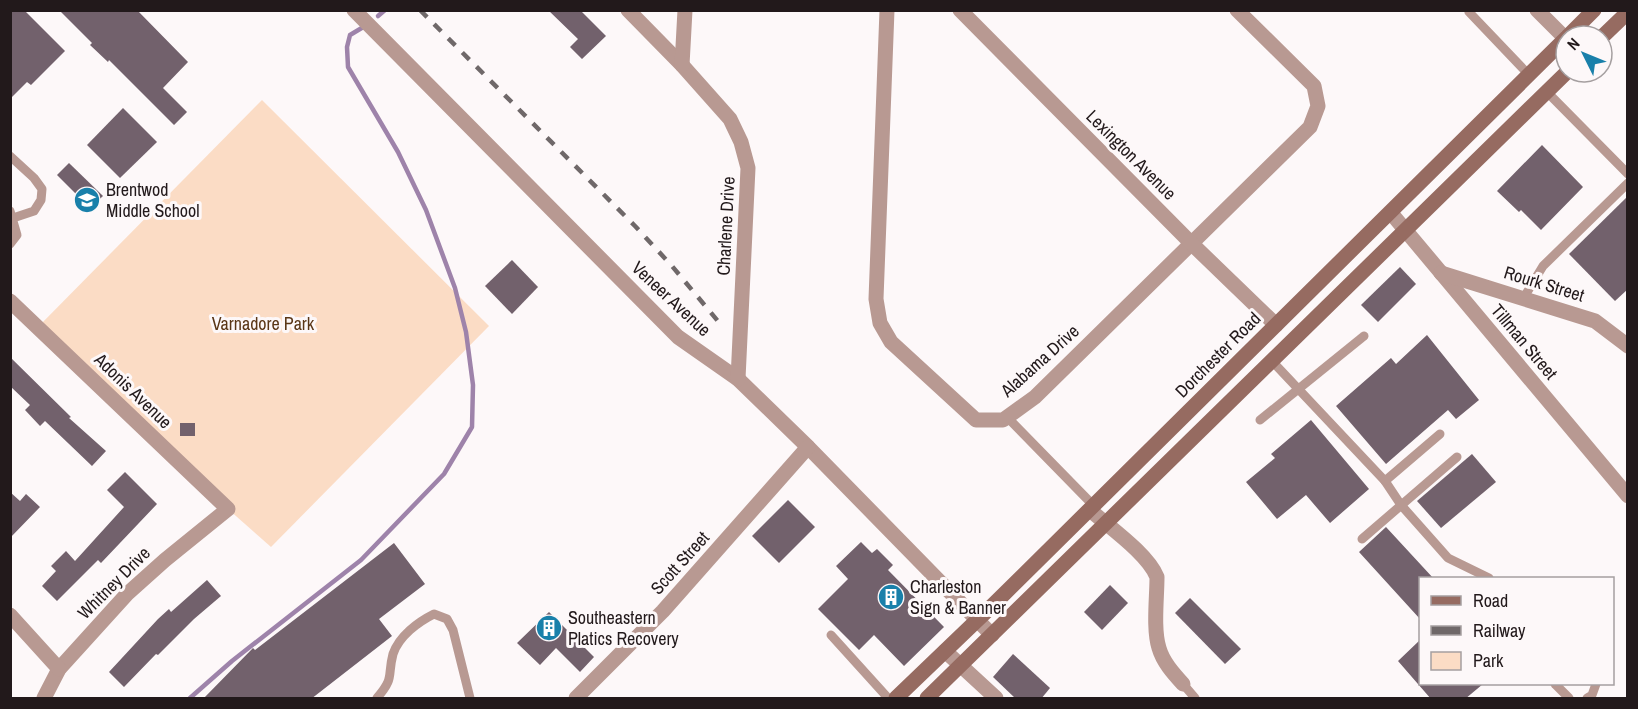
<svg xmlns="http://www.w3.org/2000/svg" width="1638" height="709" font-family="'Archivo Narrow',sans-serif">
<rect width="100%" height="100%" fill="#fdf8f9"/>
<!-- green -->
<path fill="#fbdcc5" d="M262,100l227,226 -218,221 -43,-38 -190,-182z"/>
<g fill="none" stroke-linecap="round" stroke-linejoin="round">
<!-- stream -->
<g stroke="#9e83aa" stroke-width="4.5">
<path d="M378,16l7,-6"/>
<path d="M190,698l42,-37 129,-101 83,-86 28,-47 1,-42 -7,-53 -11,-44 -29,-78 -28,-58 -50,-85 -1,-20 3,-12 15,-9"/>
</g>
</g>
<!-- building -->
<g fill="#72616c">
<path d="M10,10h14l41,41 -34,34 -4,-3 -17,17z"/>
<path d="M59,10h78l51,52 -25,26 24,24 -13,13 -65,-65 -1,2 -18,-17 2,-2z"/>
<path d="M548,10h32l26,26 -24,23 -12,-12 8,-8z"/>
<path d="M123,108l34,34 -37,36 -33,-33z"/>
<path d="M1542,145l41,42 -42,43 -20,-20 -2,2 -22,-21z"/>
<path d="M69,163l34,33 -13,12 -33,-33z"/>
<path d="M1628,196v93l-13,12 -46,-47z"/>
<path d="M512,260l26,27 -26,27 -27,-28z"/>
<path d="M1400,267l16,17 -38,38 -17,-17z"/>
<path d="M1427,335l52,65 -23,19 -8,-9 -62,54 -50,-58 55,-48 5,6z"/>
<path d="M10,357l61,60 -2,1 37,33 -14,15 -47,-45 -5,5 -15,-16 5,-5 -20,-19z"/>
<path d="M1311,420l58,69 -39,34 -24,-28 -29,24 -31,-37 29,-24 -4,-4z"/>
<rect x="180" y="423" width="15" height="13"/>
<path d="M1472,454l24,28 -55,46 -24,-27z"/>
<path d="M125,472l32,32 -56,59 -3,-3 -41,41 -15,-15 14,-15 -5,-5 15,-15 9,10 49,-54 -17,-17z"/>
<path d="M10,492l10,9 6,-7 14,13 -30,31z"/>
<path d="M788,500l27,27 -36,36 -27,-27z"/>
<path d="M1386,527l48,52h-14v40l-61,-67z"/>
<path d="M861,542l11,11 5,-4 16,16 -5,5 56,57 -40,39 -30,-31 -15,15 -41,-41 30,-30 -12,-13z"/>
<path d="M394,543l31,41 -46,35 13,17 -81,63h-108l50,-51 2,2z"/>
<path d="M207,580l14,16 -27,23 -36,36 -2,-1 -32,33 -15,-15 49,-53 11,-10 2,3z"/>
<path d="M1110,585l18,18 -26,27 -18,-18z"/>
<path d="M1190,598l51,51 -16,15 -50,-51z"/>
<path d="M549,612l45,45 -14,15 -24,-24 -16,17 -23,-22z"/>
<path d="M1420,640v44h63l-18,15h-34l-33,-38z"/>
<path d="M1013,654l37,34 -9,11h-25l-23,-22z"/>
</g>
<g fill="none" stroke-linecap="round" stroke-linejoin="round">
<!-- service -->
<g stroke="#b89992" stroke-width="9">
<path d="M1470,10l-1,2 60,63"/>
<path d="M1547,92l81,82"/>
<path d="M10,156l24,22 8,11 -1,11 -7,11 -21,7"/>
<path d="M10,211l7,24 -7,9"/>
<path d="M1523,299l20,-33 85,-83"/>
<path d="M1272,361l113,120 16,24 47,53 41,20"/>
<path d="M1007,417l87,89"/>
<path d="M1260,420l104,-84"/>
<path d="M1385,481l55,-47"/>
<path d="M1362,539l95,-82"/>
<path d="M831,635l57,63"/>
<path d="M1183,684l12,14"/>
<path d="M1555,684l14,14"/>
<path d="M377,698c18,-21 10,-21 16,-44 6,-18 25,-32 41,-40l13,5 6,11 17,68"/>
<path d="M1587,698l5,-3 4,-11"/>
</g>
<!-- minor -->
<g stroke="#b89992" stroke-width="15">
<path d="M354,10l324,327 60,42 70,68 184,188"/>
<path d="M628,10l54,55 48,54 11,23 7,26 -10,211"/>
<path d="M887,10l-11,289 4,24 11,19 85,78h27l32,-23 275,-270 8,-21 -4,-20 -77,-76"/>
<path d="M960,10l231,233 85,82"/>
<path d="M1537,10l29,29"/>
<path d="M682,65l3,-55"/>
<path d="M1391,213l237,283"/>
<path d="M1441,273l154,48 33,25"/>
<path d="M10,301l218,208 -63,51 -38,34 -68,75 -15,29"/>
<path d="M1090,510c19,17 58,44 67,67 0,21 -4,52 2,71 4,14 14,25 24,36"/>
<path d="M10,615l49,54"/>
<path d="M945,651l51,47"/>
<path d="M576,698l87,-87 145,-164"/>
</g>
<!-- secondary -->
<g stroke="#966b61" stroke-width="15">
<path d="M1568,36l26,-26"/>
<path d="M1602,37l26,-25"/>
<path d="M896,698l98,-94 572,-566"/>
<path d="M927,698l640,-626"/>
</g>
<!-- rail -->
<path stroke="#6f6869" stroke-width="4.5" stroke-dasharray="10 10" stroke-linecap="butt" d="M420,10l215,216 37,40 50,60"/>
</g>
<!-- icons -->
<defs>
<g id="school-disc" transform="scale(1.35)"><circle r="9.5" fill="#1980aa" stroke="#fdf8f9"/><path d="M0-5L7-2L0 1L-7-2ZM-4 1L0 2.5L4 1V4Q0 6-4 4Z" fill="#fff"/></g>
<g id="building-disc" transform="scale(1.35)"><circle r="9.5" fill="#1980aa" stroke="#fdf8f9"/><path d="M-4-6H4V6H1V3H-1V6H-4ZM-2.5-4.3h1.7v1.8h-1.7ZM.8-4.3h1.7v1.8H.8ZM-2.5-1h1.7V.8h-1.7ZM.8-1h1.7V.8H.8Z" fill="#fff"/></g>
</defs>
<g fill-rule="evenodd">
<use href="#school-disc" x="87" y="200"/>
<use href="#building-disc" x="891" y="597"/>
<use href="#building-disc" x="549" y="628"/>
</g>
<g text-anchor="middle" stroke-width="6" stroke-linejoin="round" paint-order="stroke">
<!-- street labels -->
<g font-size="18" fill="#22191b" stroke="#fdf8f9">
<text transform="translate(1131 155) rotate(45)" y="6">Lexington Avenue</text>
<text transform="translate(726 226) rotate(-87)" y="6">Charlene Drive</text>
<text transform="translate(1544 284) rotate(17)" y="6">Rourk Street</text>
<text transform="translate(671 299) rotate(43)" y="6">Veneer Avenue</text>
<text transform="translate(1524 342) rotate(50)" y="6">Tillman Street</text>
<text transform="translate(1218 355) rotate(-45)" y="6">Dorchester Road</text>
<text transform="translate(1040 361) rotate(-42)" y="6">Alabama Drive</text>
<text transform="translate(133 391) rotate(44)" y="6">Adonis Avenue</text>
<text transform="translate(680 563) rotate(-48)" y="6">Scott Street</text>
<text transform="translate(114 583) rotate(-45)" y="6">Whitney Drive</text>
</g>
<!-- poi labels -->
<g font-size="18" fill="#22191b" stroke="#fdf8f9" text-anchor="start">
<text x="106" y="196">Brentwod<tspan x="106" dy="21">Middle School</tspan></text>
<text x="910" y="593">Charleston<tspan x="910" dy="21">Sign &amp; Banner</tspan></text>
<text x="568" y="624">Southeastern<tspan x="568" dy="21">Platics Recovery</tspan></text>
</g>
<!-- park labels -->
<g font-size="18" fill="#5a3616" stroke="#fdf8f9">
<text x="263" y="330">Varnadore Park</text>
</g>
</g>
<!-- border -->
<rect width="1638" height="709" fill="none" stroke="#22191b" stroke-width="24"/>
<!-- legend -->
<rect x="1419" y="577" width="195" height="108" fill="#fdf8f9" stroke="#a59fa0" stroke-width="1.5"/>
<rect x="1431" y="596" width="30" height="9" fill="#966b61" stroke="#a59fa0" stroke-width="1.5"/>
<text x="1473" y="607" font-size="18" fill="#22191b">Road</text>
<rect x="1431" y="626" width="30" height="9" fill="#6f6869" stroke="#a59fa0" stroke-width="1.5"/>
<text x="1473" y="637" font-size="18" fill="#22191b">Railway</text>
<rect x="1431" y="652" width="30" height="18" fill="#fbdcc5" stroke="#a59fa0" stroke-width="1.5"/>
<text x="1473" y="667" font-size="18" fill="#22191b">Park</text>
<!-- north arrow -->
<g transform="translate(1584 54) rotate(313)"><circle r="28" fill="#fdf8f9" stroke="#a59fa0" stroke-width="1.5"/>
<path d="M0-4.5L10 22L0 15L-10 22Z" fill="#1980aa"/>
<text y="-9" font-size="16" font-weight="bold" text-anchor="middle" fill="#22191b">N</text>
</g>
</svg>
